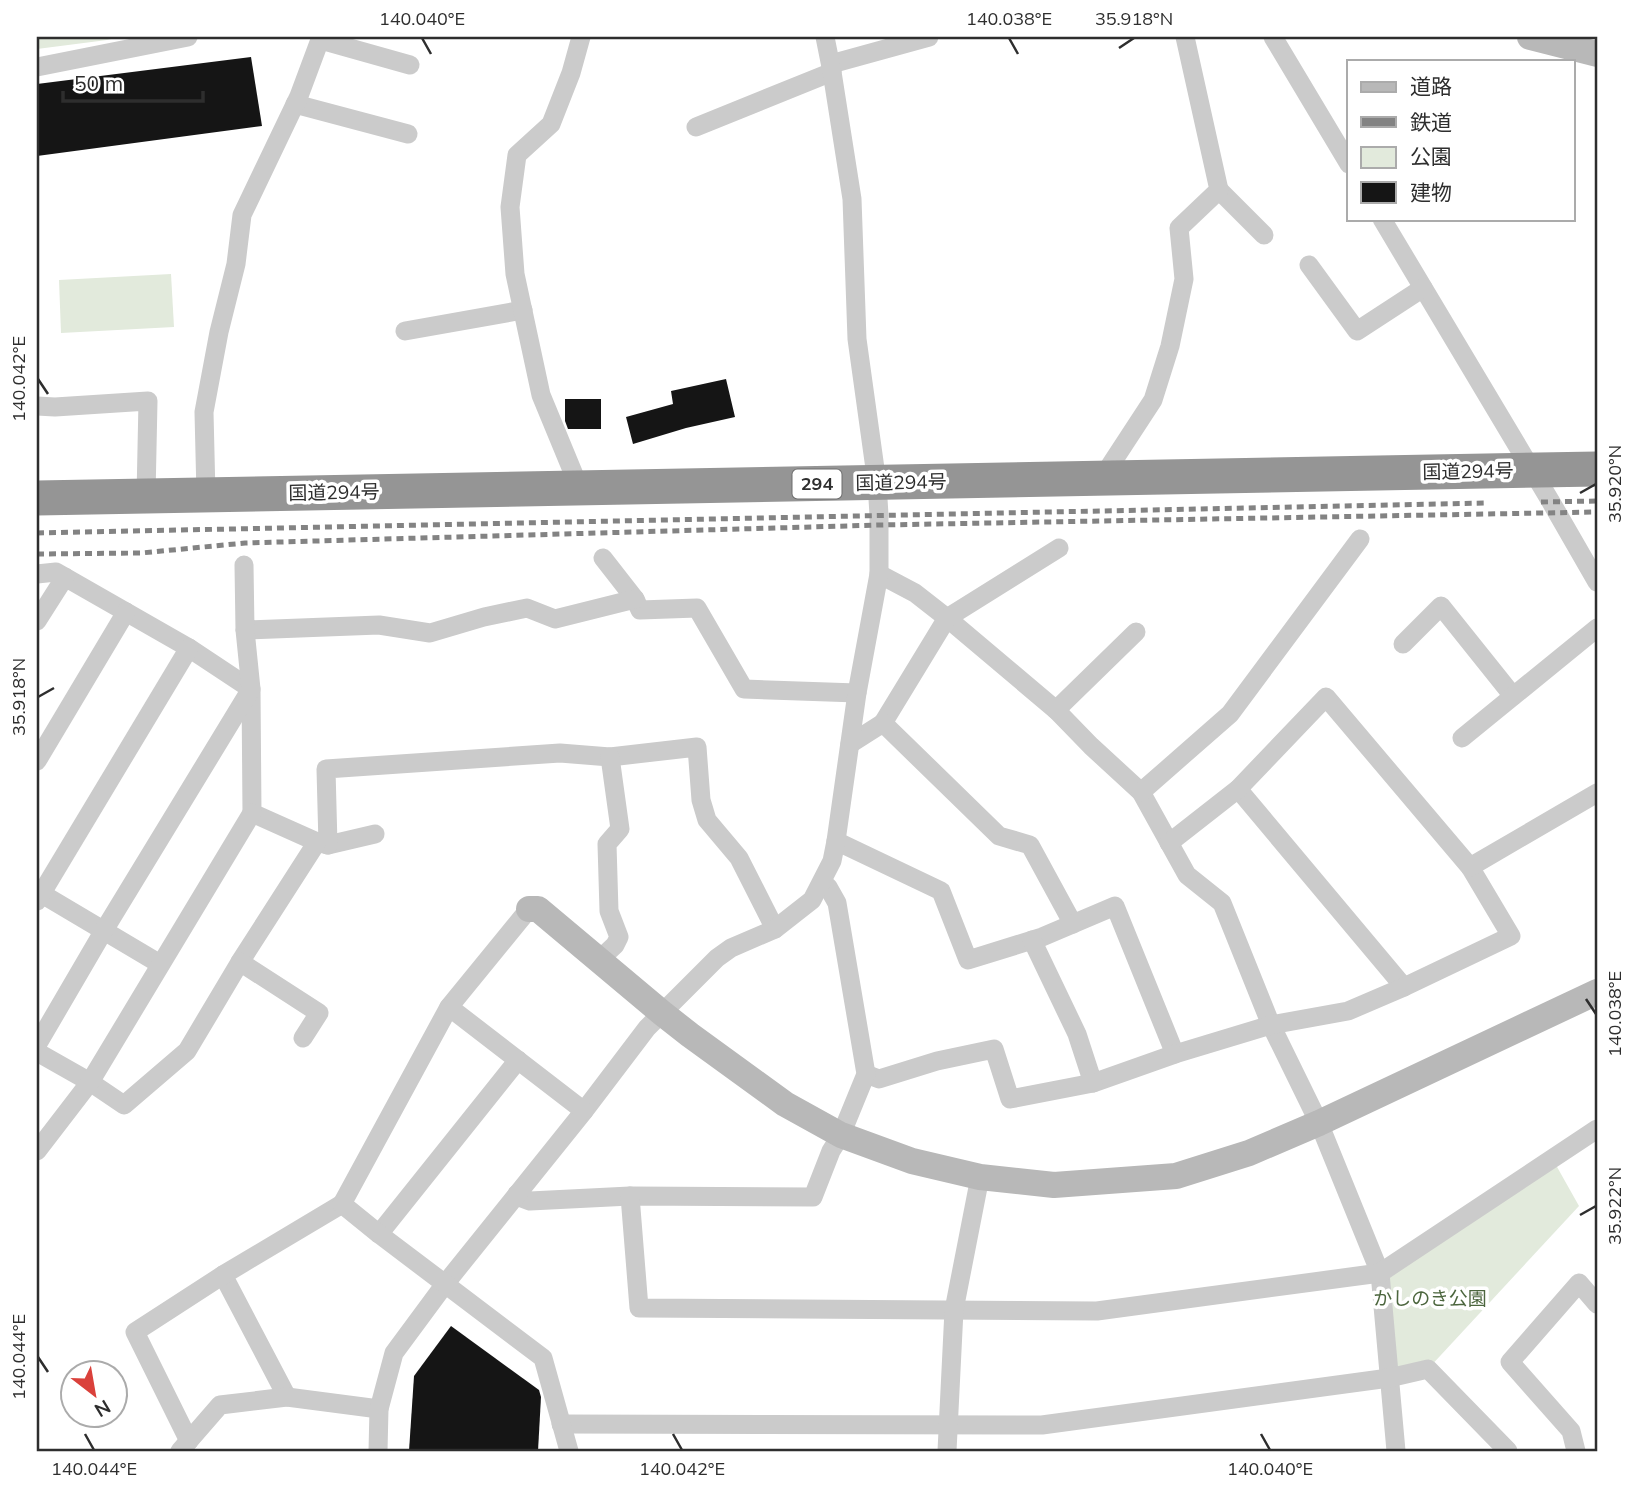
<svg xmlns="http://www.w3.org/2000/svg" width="1634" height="1488" font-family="Mulish,'Noto Sans JP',sans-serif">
<rect width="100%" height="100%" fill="#fff"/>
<!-- green -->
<g fill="#e2eadc">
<path d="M37,37h83l-13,3 -70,9z"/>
<path d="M171,274l3,53 -113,6 -2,-53z"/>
<path d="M1552,1158l27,48 -151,163 -39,9 -9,-105z"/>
</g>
<!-- building -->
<g fill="#151515">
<path d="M251,57l11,69 -225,30v-72z"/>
<path d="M726,379l9,38 -49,11 -53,16 -7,-27 47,-13 -2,-13z"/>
<path d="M565,399h36v30h-33l-3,-8z"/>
<path d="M451,1326l88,64 2,7 -3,54h-129l5,-75z"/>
</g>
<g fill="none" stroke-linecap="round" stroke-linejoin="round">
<!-- street -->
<g stroke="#cbcbcb" stroke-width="19">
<path d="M1273,37l76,127"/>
<path d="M321,40l89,25"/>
<path d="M831,64l98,-27"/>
<path d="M37,67l151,-30"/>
<path d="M295,104l113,30"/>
<path d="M696,127l136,-55"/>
<path d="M1219,190l45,45"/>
<path d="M1382,219l169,283 46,80"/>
<path d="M1309,265l48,66 66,-43"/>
<path d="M405,331l118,-21"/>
<path d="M37,406l18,1 93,-6 -2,95"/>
<path d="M1102,478l51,-78 17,-54 14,-67 -5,-51 40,-38 -34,-153"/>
<path d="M579,487l-38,-92 -26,-121 -5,-67 7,-52 34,-31 20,-51 10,-36"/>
<path d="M206,495l-2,-83 15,-80 17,-68 6,-49 57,-119 22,-59"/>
<path d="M603,558l32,41 5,11 57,-2 47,81 113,4"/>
<path d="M37,574l19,-2 133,76 62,41 1,124 65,29 11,3 47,-11"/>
<path d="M879,574l36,19 32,25 109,92 35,36 50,46 46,83 35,28 49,122 48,98 61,150 16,178"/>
<path d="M37,621l28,-44"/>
<path d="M245,630l134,-5 51,8 54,-16 43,-9 28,11 80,-20"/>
<path d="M1403,644l38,-38 72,90"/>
<path d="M1056,710l80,-78"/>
<path d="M883,723l64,-105 112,-70"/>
<path d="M1462,738l135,-110"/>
<path d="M850,744l33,-21 116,113 31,9 43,79"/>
<path d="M37,761l89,-149"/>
<path d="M1238,789l166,198"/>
<path d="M1141,792l89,-78 130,-175"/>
<path d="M836,841l105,50 27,69 74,-23 73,-31 60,148 96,-29 77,-14 56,-24 107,-51 -41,-69"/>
<path d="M1169,843l69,-54 88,-92 144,170 127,-74"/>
<path d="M328,845l-2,-76 234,-16 50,4 87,-10 4,53 6,20 32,38 36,71"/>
<path d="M37,891l123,73"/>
<path d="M37,901l152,-253"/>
<path d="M1032,940l45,94 16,49 82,-29"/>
<path d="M599,960l16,-15 4,-8 -10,-26 -2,-67 13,-15 -10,-72"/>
<path d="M240,962l77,-120"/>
<path d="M449,1007l80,-98"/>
<path d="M37,1045l66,-113 148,-243 -6,-59 -1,-65"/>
<path d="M37,1052l53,30 34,23 63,-54 53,-89 79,51 -16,25"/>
<path d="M866,1074l13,5 58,-18 57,-12 16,50 83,-16"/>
<path d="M37,1151l53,-69 162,-269"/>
<path d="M517,1194l5,4 8,3 100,-5 183,1 18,-46 10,-16 25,-61 -29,-171 -9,-16 -6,-5"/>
<path d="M630,1196l9,112 458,3 283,-38 217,-144"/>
<path d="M379,1234l139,-174"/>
<path d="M223,1275l64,122"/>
<path d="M561,1424l481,1 347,-47 39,-9 80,82"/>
<path d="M189,1441l-54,-109 88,-57 119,-71"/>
<path d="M180,1451l40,-46 67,-8 92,12"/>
<path d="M378,1451l1,-42 15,-56 51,-69 139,-173 63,-83 70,-70 14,-10 44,-19 37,-29 20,-39 4,-20 21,-148 22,-119v-59l-2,-32 -20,-144 -5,-140 -20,-127 -7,-35"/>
<path d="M569,1451l-26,-93 -164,-124 -37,-30 107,-197 135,104"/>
<path d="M947,1451l7,-141 26,-133"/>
<path d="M1576,1451l-5,-20 -61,-69 69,-79 18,21"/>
</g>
<!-- secondary -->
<g stroke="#b8b8b8" stroke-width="26">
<path d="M1530,37l67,17"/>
<path d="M529,909h9l124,104 28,22 95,69 56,31 71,26 68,16 74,8 122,-9 73,-23 70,-30 278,-131"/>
</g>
<!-- highway -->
<path stroke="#959595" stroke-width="35" d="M37,498l1560,-29"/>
<!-- rail -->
<g stroke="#838383" stroke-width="5" stroke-dasharray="7 5" stroke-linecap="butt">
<path d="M1541,502l56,-1"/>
<path d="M37,533l1448,-30"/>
<path d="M37,554l104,-1 104,-10 635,-18 717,-13"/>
</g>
</g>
<!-- ticks -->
<path fill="none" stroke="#2e2e2e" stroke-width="2.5" d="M422,38l9,16M1009,38l9,16M1119,48l15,-10M38,379l10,15M1580,493l16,-9M38,697l16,-9M1586,999l10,15M1580,1215l16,-9M38,1357l10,15M85,1434l9,16M673,1434l9,16M1261,1434l9,16"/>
<g text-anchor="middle" stroke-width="7" stroke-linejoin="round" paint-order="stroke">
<!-- shield labels -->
<rect fill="#fff" stroke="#6d6d6d" stroke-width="2" x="792.5" y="469.5" width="49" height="29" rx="5"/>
<g font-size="18" font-weight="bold" fill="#2e2e2e">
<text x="817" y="490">294</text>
</g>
<!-- street labels -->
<g font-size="19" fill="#2e2e2e" stroke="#fff">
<text transform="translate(1468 471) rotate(-1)" y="7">国道294号</text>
<text transform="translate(901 482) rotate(-1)" y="7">国道294号</text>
<text transform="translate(334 492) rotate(-1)" y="7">国道294号</text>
</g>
<!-- park labels -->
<g font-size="19" fill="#4c663e" stroke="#fff">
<text x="1430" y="1305">かしのき公園</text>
</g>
</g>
<!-- border -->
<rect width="1634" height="1488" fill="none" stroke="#ffffff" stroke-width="77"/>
<!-- legend -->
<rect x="1347" y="60" width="228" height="161" fill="#ffffff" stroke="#ababab" stroke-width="2"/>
<rect x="1361" y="82" width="35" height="10" fill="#b8b8b8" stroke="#ababab" stroke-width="2"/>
<text x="1410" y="94" font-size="21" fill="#2e2e2e">道路</text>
<rect x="1361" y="117" width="35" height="10" fill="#838383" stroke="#ababab" stroke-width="2"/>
<text x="1410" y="130" font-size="21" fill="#2e2e2e">鉄道</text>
<rect x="1361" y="147" width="35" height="21" fill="#e2eadc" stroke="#ababab" stroke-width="2"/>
<text x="1410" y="164" font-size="21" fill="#2e2e2e">公園</text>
<rect x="1361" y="182" width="35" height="21" fill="#151515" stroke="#ababab" stroke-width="2"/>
<text x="1410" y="200" font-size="21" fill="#2e2e2e">建物</text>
<!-- north arrow -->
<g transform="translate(94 1394) rotate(149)"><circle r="33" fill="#ffffff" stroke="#ababab" stroke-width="2"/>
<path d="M0-5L12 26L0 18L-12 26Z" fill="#da413b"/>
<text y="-10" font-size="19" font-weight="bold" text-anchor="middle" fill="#2e2e2e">N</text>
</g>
<!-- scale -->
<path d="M63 91v10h140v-10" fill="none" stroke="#2e2e2e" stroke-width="3.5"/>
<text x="74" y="91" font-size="21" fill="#2e2e2e" stroke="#ffffff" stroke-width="5" paint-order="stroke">50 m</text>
<rect x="38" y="38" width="1558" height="1412" fill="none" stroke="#2e2e2e" stroke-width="2.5"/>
<g font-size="18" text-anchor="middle" fill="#2e2e2e">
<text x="422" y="25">140.040°E</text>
<text x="1009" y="25">140.038°E</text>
<text x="1134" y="25">35.918°N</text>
<text transform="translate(19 379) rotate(-90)" y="6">140.042°E</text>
<text transform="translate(1615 484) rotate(-90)" y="6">35.920°N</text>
<text transform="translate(19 697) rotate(-90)" y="6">35.918°N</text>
<text transform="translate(1615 1014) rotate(-90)" y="6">140.038°E</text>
<text transform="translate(1615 1206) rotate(-90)" y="6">35.922°N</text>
<text transform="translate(19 1357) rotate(-90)" y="6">140.044°E</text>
<text x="94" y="1475">140.044°E</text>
<text x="682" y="1475">140.042°E</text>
<text x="1270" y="1475">140.040°E</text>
</g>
</svg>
